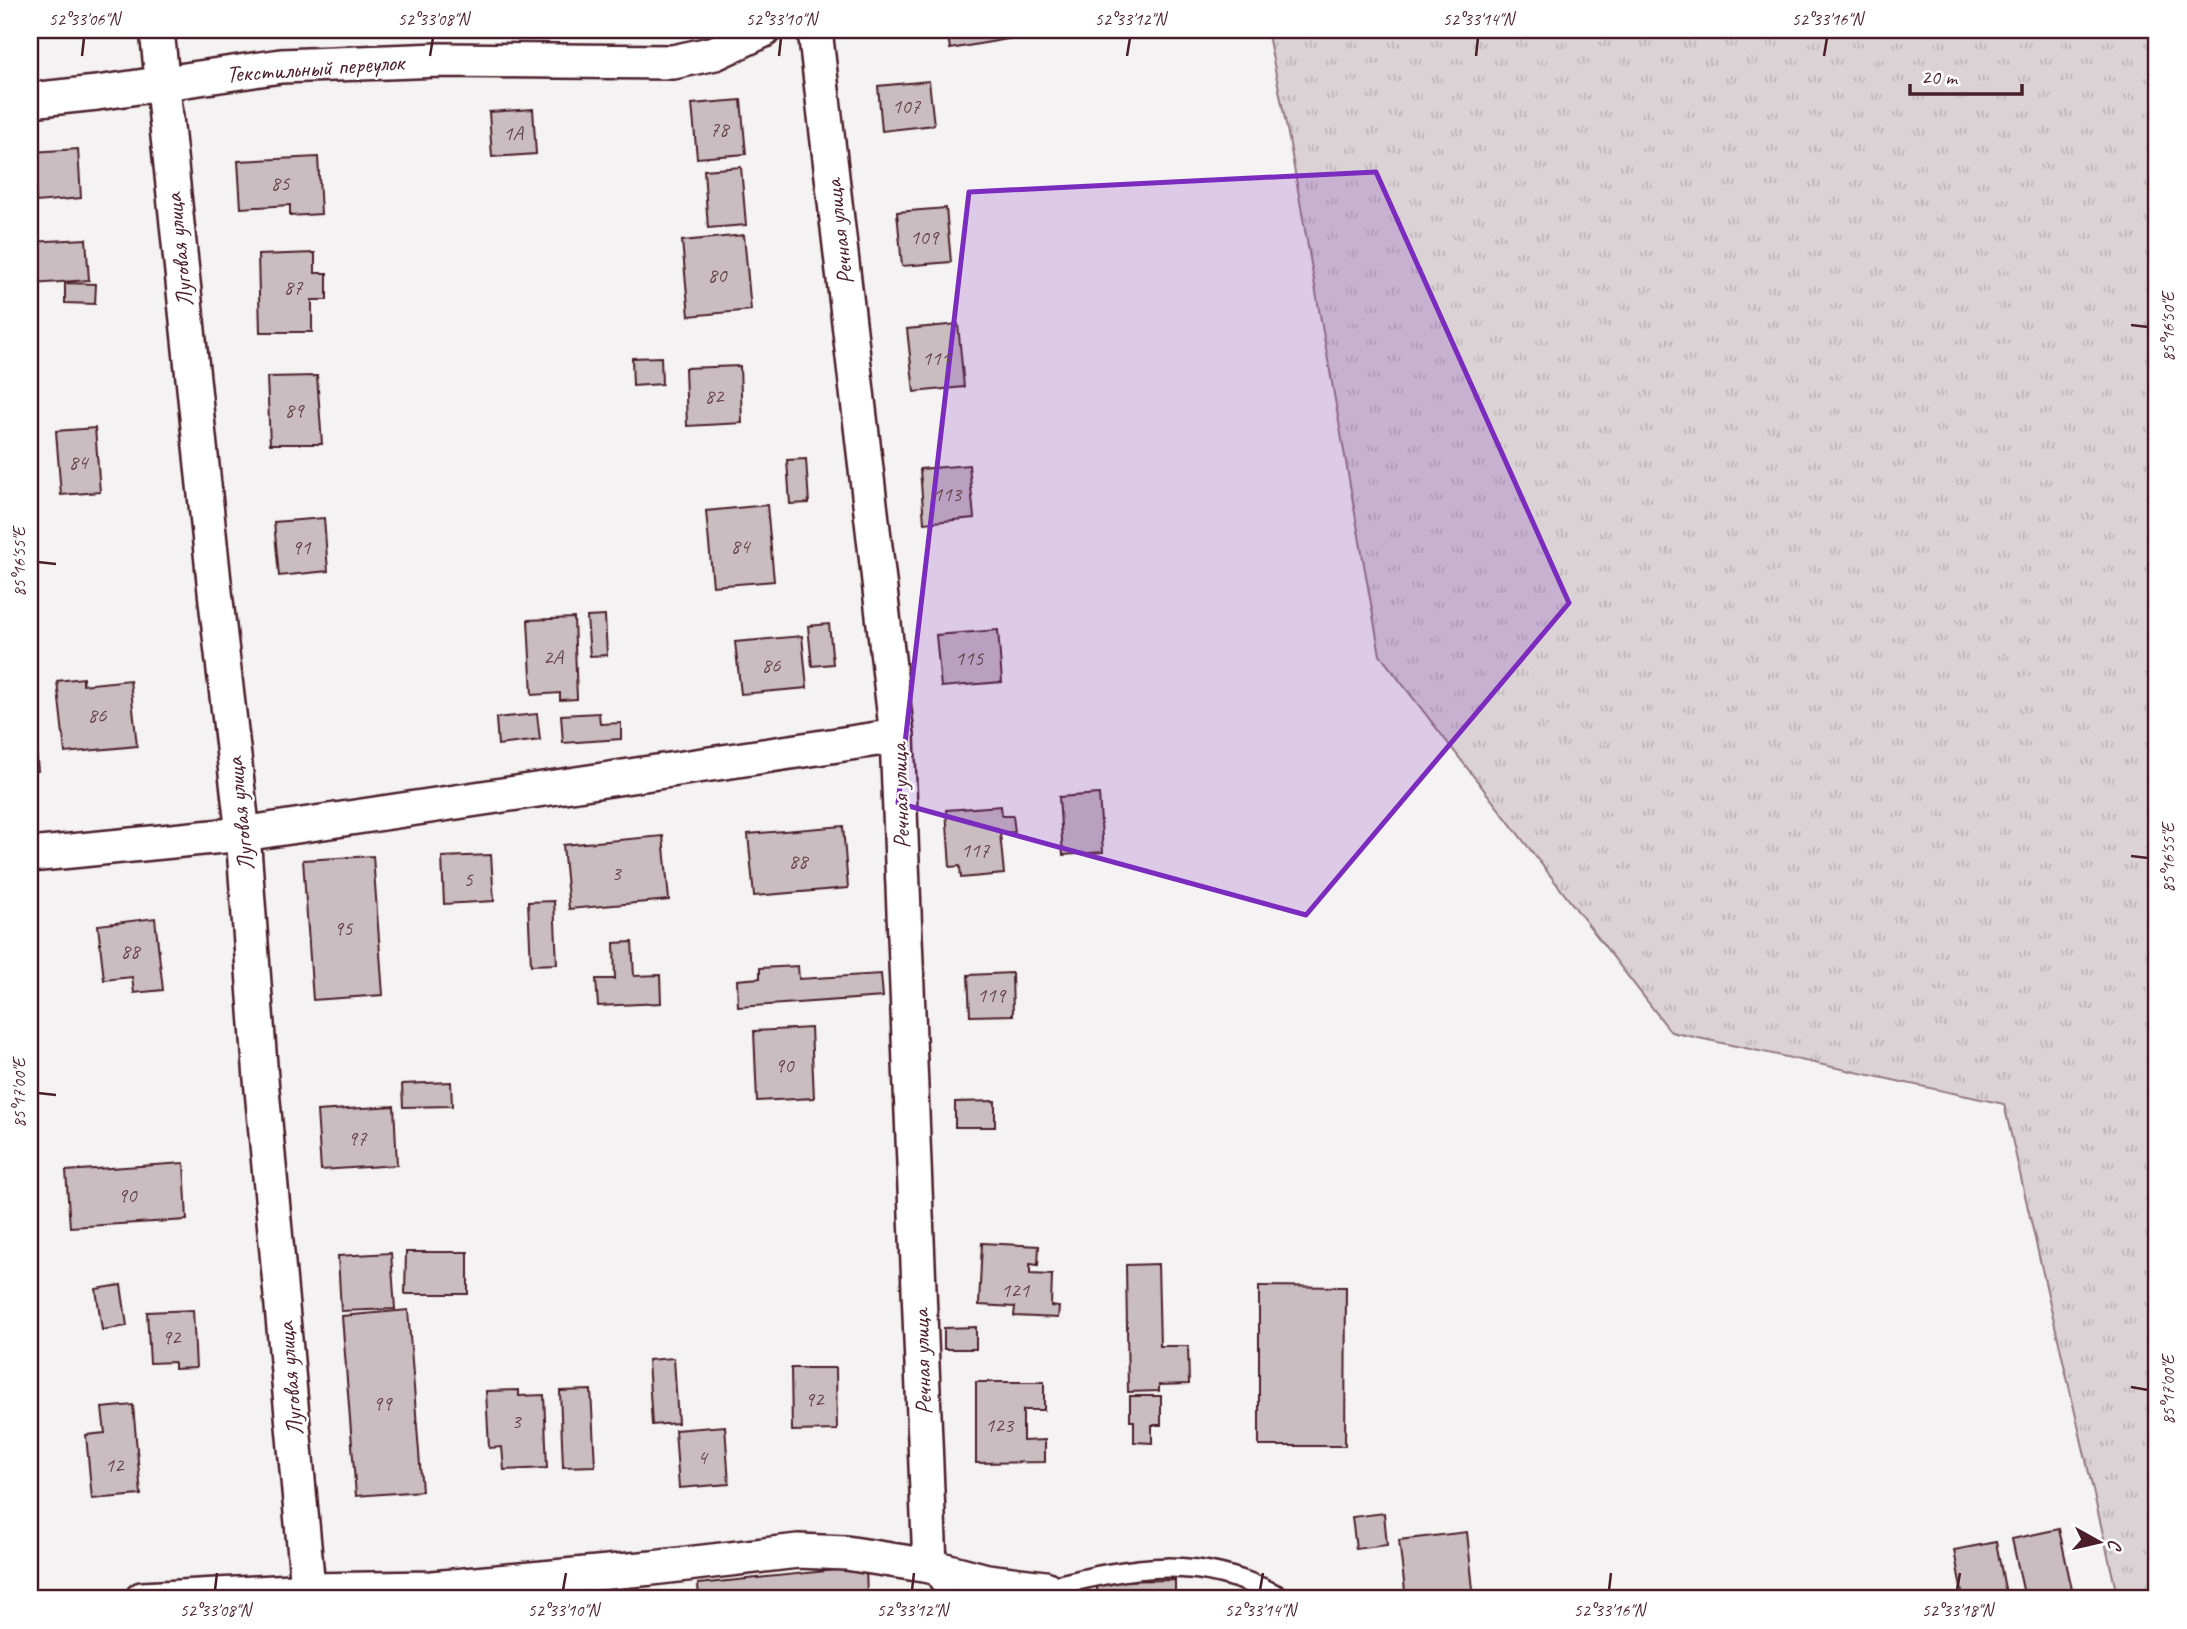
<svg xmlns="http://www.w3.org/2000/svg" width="2187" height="1629" font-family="Caveat,sans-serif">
<defs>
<pattern id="grass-tufts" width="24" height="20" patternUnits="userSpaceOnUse" patternTransform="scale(1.75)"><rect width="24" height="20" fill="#dbd2d5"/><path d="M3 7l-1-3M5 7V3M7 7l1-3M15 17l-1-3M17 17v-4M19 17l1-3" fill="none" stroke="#bdb4b7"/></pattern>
</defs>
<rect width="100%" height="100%" fill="#f4f2f2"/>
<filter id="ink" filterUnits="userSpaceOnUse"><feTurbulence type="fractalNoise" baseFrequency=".0143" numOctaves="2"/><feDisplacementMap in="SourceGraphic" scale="14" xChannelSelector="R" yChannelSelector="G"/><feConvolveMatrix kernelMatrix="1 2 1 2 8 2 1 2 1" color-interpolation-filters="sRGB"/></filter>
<g filter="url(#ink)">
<!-- grass -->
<path fill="url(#grass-tufts)" stroke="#927880" stroke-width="2" d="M1267,30h890v1569h-39l-114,-495 -333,-72 -291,-377 -91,-516z"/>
<!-- building -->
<g fill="#cabdc1" stroke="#4a1f2b" stroke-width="2">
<path d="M947,30h72l1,7 -70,12z"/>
<path d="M929,81l5,44 -52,6 -4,-45z"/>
<path d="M741,100l5,54 -49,4 -5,-54z"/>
<path d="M533,109l3,45 -44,3 -3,-45z"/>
<path d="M78,149l3,49 -45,4 -4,-50z"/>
<path d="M318,157l3,57 -31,2v-11l-49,3 -3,-47z"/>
<path d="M741,167l5,58 -38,3 -4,-58z"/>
<path d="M946,208l5,54 -49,4 -5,-54z"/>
<path d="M744,235l7,75 -62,6 -7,-75z"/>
<path d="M86,239l3,41 -57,4 -2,-42z"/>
<path d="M315,253v20h12v27h-15v32h-52l-2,-77z"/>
<path d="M65,283l31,1 -1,20 -30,-1z"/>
<path d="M958,324l6,63 -50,5 -7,-63z"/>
<path d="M661,357l1,27 -29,2 -1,-28z"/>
<path d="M740,366l2,57 -55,3 -2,-58z"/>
<path d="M317,376l5,68h-52l-3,-67z"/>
<path d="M95,428l5,64 -39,3 -5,-64z"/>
<path d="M806,459l3,44 -19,1 -3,-44z"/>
<path d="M969,465l5,53 -50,5 -4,-54z"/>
<path d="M767,505l7,76 -61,5 -7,-75z"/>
<path d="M324,518l4,53 -49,5 -5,-54z"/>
<path d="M605,616l2,39 -17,1 -3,-39z"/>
<path d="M574,618l3,81 -17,1v-7l-28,2 -4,-75z"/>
<path d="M829,624l4,40 -21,2 -4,-40z"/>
<path d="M998,630l4,52 -61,5 -5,-52z"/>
<path d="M802,636l5,52 -66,6 -6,-52z"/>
<path d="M83,678v7l47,-5 7,66 -72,7 -8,-72z"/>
<path d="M30,708h2l6,63 -8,1z"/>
<path d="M599,713l1,11 21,-1v16l-58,4 -2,-28z"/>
<path d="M537,714l3,26 -42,5 -2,-27z"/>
<path d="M1099,794l4,58 -40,3 -4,-58z"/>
<path d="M1001,806l1,10h11l2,16 -15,1 4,41 -43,4 -1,-12 -10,1 -4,-57z"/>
<path d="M843,826l5,62 -94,8 -6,-62z"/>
<path d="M663,836l6,64 -100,9 -6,-64z"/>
<path d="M491,855l3,46 -50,3 -2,-47z"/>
<path d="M373,856l10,139 -70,5 -10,-140z"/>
<path d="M554,901l3,63 -26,1 -3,-63z"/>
<path d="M155,918l8,72 -29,3 -2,-16 -28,3 -6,-55z"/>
<path d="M632,942l2,34 26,-1 1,28 -63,3 -2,-27h19l-1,-36z"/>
<path d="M798,966l1,13 82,-5 2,23 -145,10 -1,-27 23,-2v-10z"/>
<path d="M1012,973l1,42 -43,1 -2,-41z"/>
<path d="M811,1028l3,70 -57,3 -3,-70z"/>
<path d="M451,1082l1,24 -49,1 -1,-23z"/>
<path d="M995,1101v26h-40v-25z"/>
<path d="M394,1106l3,59 -76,5 -4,-59z"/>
<path d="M184,1163l3,57 -117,7 -4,-56z"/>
<path d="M982,1243l57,3 -1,19 -8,-1v10l22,1 -1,31 8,1 -1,11 -44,-2 1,-9 -36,-2z"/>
<path d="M406,1252h62v42h-63z"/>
<path d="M391,1253l4,56 -54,2 -3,-55z"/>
<path d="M1158,1264l2,82h28l1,38 -30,1v6l-31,1 -2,-127z"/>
<path d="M121,1285l6,41 -25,4 -6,-41z"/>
<path d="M1259,1286l87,1 -1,159h-86z"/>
<path d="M193,1310l3,58 -22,1v-7l-24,1 -3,-51z"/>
<path d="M408,1310l14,181 -66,5 -14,-180z"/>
<path d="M976,1327v22h-32v-21z"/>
<path d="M674,1358l4,65 -26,2 -4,-65z"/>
<path d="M791,1368h45l1,62 -45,1z"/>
<path d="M976,1382h68v28h-21v31l22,-1v22l-69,1z"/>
<path d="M519,1390v6l25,-1 3,73 -43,2 -2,-23 -13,1 -3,-57z"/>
<path d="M591,1390l4,76 -32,1 -3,-76z"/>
<path d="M1130,1396h31v29h-9v18l-18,-1v-21h-4z"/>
<path d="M133,1405l8,90 -49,4 -6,-64 19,-2 -3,-25z"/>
<path d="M725,1426l4,58 -50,4 -4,-58z"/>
<path d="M1384,1513l3,32 -31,4 -4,-32z"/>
<path d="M2059,1529l15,70h-49l-13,-60z"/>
<path d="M1467,1532l7,67h-68l-7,-59z"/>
<path d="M1996,1542l11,57h-44l-9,-49z"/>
<path d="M866,1567l1,32h-168l-1,-15z"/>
<path d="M1175,1580v19h-78v-18z"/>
</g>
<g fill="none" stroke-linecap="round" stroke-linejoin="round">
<!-- lane casing -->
<g stroke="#4a1f2b" stroke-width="23">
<g id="lane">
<path d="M930,1566l19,33"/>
<path d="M1045,1588c91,-22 152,-36 240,11"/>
</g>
</g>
<!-- street casing -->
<g stroke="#4a1f2b" stroke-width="38">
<g id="street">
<path d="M157,30l59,571 27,233 18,245 48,520"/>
<path d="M815,30l82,706 33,830"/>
<path d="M30,100l67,-7 184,-27 159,-6 233,2 42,-9 49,-23"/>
<path d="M30,855l213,-21 654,-98"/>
<path d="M142,1599l168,-9 122,-2 220,-20 146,-17 48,2 84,13 57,15 58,7"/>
</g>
</g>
<!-- lane -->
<use href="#lane" stroke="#fff" stroke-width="18"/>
<!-- street -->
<use href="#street" stroke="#fff" stroke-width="33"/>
</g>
</g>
<!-- marked area -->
<path fill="#7b2cbf" fill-opacity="0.2" stroke="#7b2cbf" stroke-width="5" stroke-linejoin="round" d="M1376,172l193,431 -263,312 -408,-112 71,-611z"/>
<!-- ticks -->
<path fill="none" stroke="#4a1f2b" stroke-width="2.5" d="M82,56l2,-18M430,56l3,-18M779,56l2,-18M1127,56l3,-18M1476,56l2,-18M1824,56l3,-18M2131,325l17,2M38,562l18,2M2131,856l17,2M38,1093l18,2M2131,1387l17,3M215,1590l2,-17M563,1590l3,-17M912,1590l2,-17M1260,1590l3,-17M1609,1590l2,-17M1957,1590l3,-17"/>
<g text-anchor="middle" stroke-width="5" stroke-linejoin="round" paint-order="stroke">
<!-- number labels -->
<g font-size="21" fill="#6a4650">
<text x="906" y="113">107</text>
<text x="719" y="136">78</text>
<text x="513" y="140">1А</text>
<text x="280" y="190">85</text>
<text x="924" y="244">109</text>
<text x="717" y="282">80</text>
<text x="293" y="294">87</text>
<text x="936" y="365">111</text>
<text x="714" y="403">82</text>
<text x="294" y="417">89</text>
<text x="78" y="469">84</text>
<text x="947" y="501">113</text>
<text x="740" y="553">84</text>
<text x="301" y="554">91</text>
<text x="553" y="664">2А</text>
<text x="969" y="665">115</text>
<text x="771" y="672">86</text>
<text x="97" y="722">86</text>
<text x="975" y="857">117</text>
<text x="798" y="868">88</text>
<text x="616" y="880">3</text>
<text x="468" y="886">5</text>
<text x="343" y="935">95</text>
<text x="130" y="958">88</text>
<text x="991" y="1002">119</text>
<text x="784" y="1072">90</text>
<text x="357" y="1145">97</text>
<text x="127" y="1202">90</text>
<text x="1015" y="1297">121</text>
<text x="171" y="1344">92</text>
<text x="814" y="1406">92</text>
<text x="382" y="1410">99</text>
<text x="516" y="1428">3</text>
<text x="999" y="1432">123</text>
<text x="702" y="1464">4</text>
<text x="114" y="1472">12</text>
</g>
<!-- street labels -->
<g font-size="24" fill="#4a1f2b" stroke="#fff">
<text transform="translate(315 68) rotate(-4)" y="8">Текстильный переулок</text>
<text transform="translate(839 232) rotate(-97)" y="8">Речная улица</text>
<text transform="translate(179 250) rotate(-96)" y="8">Луговая улица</text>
<text transform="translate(900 796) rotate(-92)" y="8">Речная улица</text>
<text transform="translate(240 814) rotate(-96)" y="8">Луговая улица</text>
<text transform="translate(922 1362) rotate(-92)" y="8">Речная улица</text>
<text transform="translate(290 1379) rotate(-95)" y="8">Луговая улица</text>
</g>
</g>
<!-- margin -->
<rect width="2187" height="1629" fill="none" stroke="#fff" stroke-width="77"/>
<!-- north arrow -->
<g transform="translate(2099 1542) rotate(98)" stroke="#ffffff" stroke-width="5" paint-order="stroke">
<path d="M0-5L12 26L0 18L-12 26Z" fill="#4a1f2b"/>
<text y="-10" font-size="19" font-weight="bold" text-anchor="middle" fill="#4a1f2b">С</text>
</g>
<!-- scale -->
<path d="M1910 84v10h112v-10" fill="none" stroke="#4a1f2b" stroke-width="3.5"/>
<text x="1921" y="84" font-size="21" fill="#4a1f2b" stroke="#ffffff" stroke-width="5" paint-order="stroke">20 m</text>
<rect x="38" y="38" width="2110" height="1552" fill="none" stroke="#4a1f2b" stroke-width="2.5"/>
<g font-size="18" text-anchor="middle" fill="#4a1f2b">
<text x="84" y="25">52°33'06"N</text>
<text x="433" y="25">52°33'08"N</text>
<text x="781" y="25">52°33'10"N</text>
<text x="1130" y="25">52°33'12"N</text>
<text x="1478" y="25">52°33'14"N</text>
<text x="1827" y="25">52°33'16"N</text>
<text transform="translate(2168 327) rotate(-90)" y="6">85°16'50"E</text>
<text transform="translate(19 562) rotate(-90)" y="6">85°16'55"E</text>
<text transform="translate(2168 858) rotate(-90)" y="6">85°16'55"E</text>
<text transform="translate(19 1093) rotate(-90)" y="6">85°17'00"E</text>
<text transform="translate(2168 1390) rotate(-90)" y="6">85°17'00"E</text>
<text x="215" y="1616">52°33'08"N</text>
<text x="563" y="1616">52°33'10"N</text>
<text x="912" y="1616">52°33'12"N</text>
<text x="1260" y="1616">52°33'14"N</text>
<text x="1609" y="1616">52°33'16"N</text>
<text x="1957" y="1616">52°33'18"N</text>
</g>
</svg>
